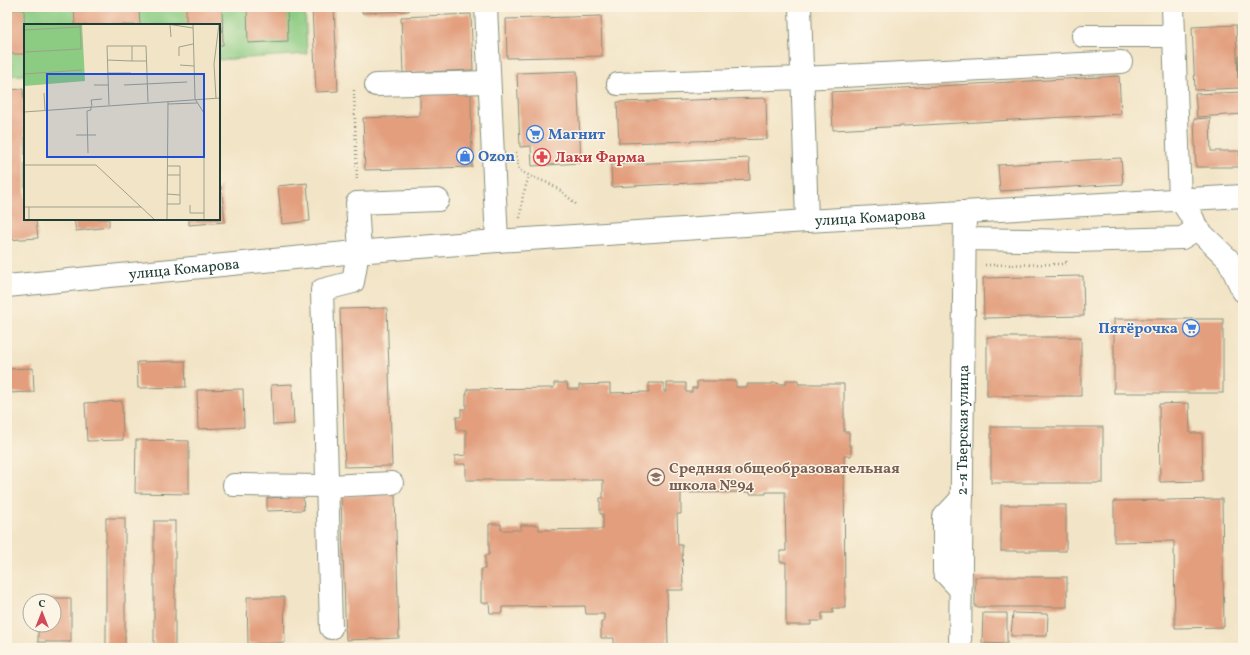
<svg xmlns="http://www.w3.org/2000/svg" width="1250" height="655" font-family="Vollkorn,serif">
<rect width="100%" height="100%" fill="#fcf5e5"/>
<filter id="ink" filterUnits="userSpaceOnUse"><feTurbulence type="fractalNoise" baseFrequency=".025" numOctaves="2"/><feDisplacementMap in="SourceGraphic" scale="8" xChannelSelector="R" yChannelSelector="G"/><feConvolveMatrix kernelMatrix="1 2 1 2 8 2 1 2 1" color-interpolation-filters="sRGB"/></filter>
<filter id="wash" filterUnits="userSpaceOnUse"><feTurbulence type="fractalNoise" baseFrequency=".012" numOctaves="4" result="noise"/><feDisplacementMap in="SourceGraphic" scale="16" xChannelSelector="R" yChannelSelector="G"/><feGaussianBlur stdDeviation="0.9" result="paint"/><feColorMatrix in="noise" values="0 0 0 0 0 0 0 0 0 0 0 0 0 0 0 0 0 1.4 0 .05"/><feComposite in="paint" operator="in"/></filter>
<g filter="url(#wash)">
<rect width="100%" height="100%" fill="#f2e4c6"/>
<!-- green -->
<path fill="#8bcb82" stroke="#55845b" d="M7,7h298l2,47 -88,6v-35h-194v50l-18,1z"/>
<g id="blocks">
<!-- building -->
<g fill="#e29e7d">
<path d="M74,7h65l1,18h-65z"/>
<path d="M186,7h36l1,38h-4v-20h-33z"/>
<path d="M247,7h40l1,34 -40,2z"/>
<path d="M312,7h22l4,84 -22,1z"/>
<path d="M362,7h47v4l-47,2z"/>
<path d="M24,9l1,45h-18v-44z"/>
<path d="M471,14l2,56 -70,3 -2,-56z"/>
<path d="M601,16l1,40 -95,2 -1,-39z"/>
<path d="M1236,25l2,53 1,-22h4v34h-4v-2l-44,2 -3,-63z"/>
<path d="M577,71l4,92 -49,3 -1,-20 -11,1 -3,-74z"/>
<path d="M1119,76l2,38 -288,16 -2,-38z"/>
<path d="M23,89l2,22v108h11l2,19 -31,2v-150z"/>
<path d="M1243,92v22l-46,3 -2,-23z"/>
<path d="M471,93l1,74 -107,3 -2,-52 57,-2v-22z"/>
<path d="M766,98l1,41 -148,4 -2,-41z"/>
<path d="M1210,118l1,33h28l1,16h-44l-2,-48z"/>
<path d="M749,158l1,22 -138,7 -1,-22z"/>
<path d="M1121,158l2,26 -123,7 -2,-26z"/>
<path d="M307,183l3,38 -28,3 -4,-38z"/>
<path d="M221,186l4,36 -36,3v-6h30v-32z"/>
<path d="M74,219h35v8l-33,4z"/>
<path d="M1083,276l1,40 -100,2 -1,-40z"/>
<path d="M387,308l5,158 -47,1 -5,-158z"/>
<rect x="1114" y="319" width="109" height="74"/>
<rect x="987" y="337" width="94" height="59"/>
<path d="M185,361l1,26 -48,1 -1,-26z"/>
<path d="M33,368l1,24 -27,1v-24z"/>
<path d="M786,380h12v4h46v48h5v14h2v10h-7l1,152h-12v5h-11v8h-11v4h-25v-63h-6v-11h6l-1,-59h-19v2h-16v-2l-69,1v21h-4l1,31h4l1,45h-16l1,58h-54v-10h-13v-16h3v-8h-18l-1,-8 -83,1v6h-12l-1,-10h-8v-34h4v-14h4v-31h12v6h20v-5h18v5l64,-1v-15h-3v-16h3v-18h-137v-16h-11v-8l11,-1v-25h-9l-1,-13h5v-8h5v-15h1v-5l87,-1v-5h13l1,6h11v-4l31,-1v9l39,-1v-9h15v9h3v-9h19v9h6v-4h5v-7h39v6h12l-1,-3h25v-1h6v1h8z"/>
<path d="M292,384l2,40 -21,1 -2,-40z"/>
<path d="M243,389l1,38 -46,2 -1,-39z"/>
<path d="M122,401l1,39 -36,1 -2,-38z"/>
<path d="M1189,403l1,30h12l1,48 -43,1 -1,-78z"/>
<rect x="991" y="427" width="112" height="56"/>
<path d="M136,440l53,1v53l-54,-1z"/>
<path d="M395,494l4,144 -53,2 -5,-144z"/>
<path d="M303,496l1,14 -37,1v-13z"/>
<path d="M1222,499l2,128 -49,1 -1,-87 -60,1v-41z"/>
<rect x="1001" y="505" width="65" height="46"/>
<rect x="106" y="518" width="19" height="130"/>
<rect x="154" y="521" width="21" height="127"/>
<rect x="975" y="577" width="92" height="30"/>
<path d="M247,597h37l1,46 -37,1z"/>
<path d="M38,598h33v44h-33v-17h16v-24h-16z"/>
<path d="M983,613h24v31l-25,-1z"/>
<path d="M1013,613l35,1 -1,22h-36z"/>
</g>
</g>
</g>
<g filter="url(#ink)">
<use href="#blocks" fill-opacity="0" stroke="#88907d" stroke-width="1"/>
<g fill="none" stroke-linecap="round" stroke-linejoin="round">
<!-- minor casing -->
<g stroke="#88907d" stroke-width="24">
<g id="minor">
<path d="M486,7l11,234"/>
<path d="M800,7l7,214"/>
<path d="M1173,7l7,192"/>
<path d="M1083,36h90"/>
<path d="M618,84l184,-6 319,-16"/>
<path d="M376,85l113,-3"/>
<path d="M1180,199l13,20 4,10 31,30 15,32"/>
<path d="M965,239l111,2 106,-3 15,-9"/>
<path d="M360,252l-3,-49 81,-3"/>
<path id="s1" d="M7,286l349,-34 141,-11 310,-20 436,-25"/>
<path d="M234,485l94,1 64,-3"/>
<path d="M960,589l-16,-17v-55l18,-19"/>
<path d="M331,628l-9,-338 31,-8 3,-18v-12"/>
<path id="s2" d="M960,648l5,-436"/>
</g>
</g>
<!-- path -->
<g stroke="#88907d" stroke-width="2.5" stroke-dasharray="1 3" stroke-linecap="butt">
<path d="M354,90l3,92"/>
<path d="M516,152l3,18c10,6 19,9 29,13 11,5 21,15 30,23"/>
<path d="M520,218l3,-23 6,-19"/>
<path d="M985,265l82,-1 -1,-3"/>
</g>
<!-- minor -->
<use href="#minor" stroke="#fff" stroke-width="22"/>
</g>
</g>
<!-- icons -->
<defs>
<g id="supermarket-ring" transform="scale(0.9)"><circle r="9.5" fill="#fcf5e5" stroke="#3f7fe0" stroke-width="1.5"/><path d="M-6-5.5h2.5l.6 2H6L4.5 2H-2.5L-4.4-4H-6ZM-1.5 3.2a1.3 1.3 0 1 0 .1 0ZM3 3.2a1.3 1.3 0 1 0 .1 0Z" fill="#3f7fe0"/></g>
<g id="shop-ring" transform="scale(0.9)"><circle r="9.5" fill="#fcf5e5" stroke="#3f7fe0" stroke-width="1.5"/><path d="M-5-2.5h2.3a2.7 3.5 0 0 1 5.4 0H5L5.5 6h-11ZM-1.5-2.5h3a1.5 2.3 0 0 0-3 0Z" fill="#3f7fe0"/></g>
<g id="pharmacy-ring" transform="scale(0.9)"><circle r="9.5" fill="#fcf5e5" stroke="#e0444e" stroke-width="1.5"/><path d="M-2-6h4v4h4v4h-4v4h-4v-4h-4v-4h4Z" fill="#e0444e"/></g>
<g id="school-ring" transform="scale(0.9)"><circle r="9.5" fill="#fcf5e5" stroke="#8d6e63" stroke-width="1.5"/><path d="M0-5L7-2L0 1L-7-2ZM-4 1L0 2.5L4 1V4Q0 6-4 4Z" fill="#8d6e63"/></g>
</defs>
<g fill-rule="evenodd">
<use href="#supermarket-ring" x="535" y="134"/>
<use href="#shop-ring" x="465" y="156"/>
<use href="#pharmacy-ring" x="542" y="157"/>
<use href="#supermarket-ring" x="1191" y="328"/>
<use href="#school-ring" x="656" y="477"/>
</g>
<g text-anchor="middle" stroke-width="3" stroke-linejoin="round" paint-order="stroke">
<!-- shop labels -->
<g font-size="15" font-weight="bold" fill="#366cbe" stroke="#fcf5e5" text-anchor="start">
<text x="548" y="139">Магнит</text>
<text x="478" y="161">Ozon</text>
<text x="1178" y="333" text-anchor="end">Пятёрочка</text>
</g>
<!-- health labels -->
<g font-size="15" font-weight="bold" fill="#be3a42" stroke="#fcf5e5" text-anchor="start">
<text x="555" y="162">Лаки Фарма</text>
</g>
<!-- street labels -->
<g font-size="15" fill="#1f3d34" stroke="#fcf5e5">
<text dy="5" stroke="none"><textPath href="#s1" startOffset="866">улица Комарова</textPath></text>
<text dy="5" stroke="none"><textPath href="#s1" startOffset="178">улица Комарова</textPath></text>
<text dy="5" stroke="none"><textPath href="#s2" startOffset="218">2-я Тверская улица</textPath></text>
</g>
<!-- education labels -->
<g font-size="15" font-weight="bold" fill="#785e54" stroke="#fcf5e5" text-anchor="start">
<text x="669" y="473">Средняя общеобразовательная<tspan x="669" dy="17">школа №94</tspan></text>
</g>
</g>
<!-- overview -->
<g transform="translate(24 24)">
<rect width="196" height="196" fill="#f2e4c6"/>
<path d="M0,0h58l3,57 -61,5z" fill="#8bcb82"/>
<path fill="none" stroke="#9ea18c" stroke-width="1" d="M143,0l26,4M169,0l2,75M146,1l1,12M0,6l56,-3M0,28l57,-3 -1,-25M155,32v-9l14,-3M83,36l25,1v-15M108,37h15M156,41l14,1M83,49h24M0,50l58,-4M70,61h14M100,61l63,-3M20,69l1,17M192,74l-2,-34 5,-40M171,75l9,14v107M144,80l29,-1M85,81l-2,-59h39l2,56M68,82l-1,-6 11,-1M0,88l196,-14M52,111h20M64,129l-1,-42 4,-1v-4M0,141h72l59,55M143,151h13M143,170l13,1M143,180h13v-38h-13M166,181v8h14M0,183h117M5,183v13M143,196l1,-119"/>
<path fill="#1d4ed8" fill-opacity="0.15" stroke="#1d4ed8" stroke-width="2" d="M23,50h157v83h-157z"/>
<rect width="196" height="196" fill="none" stroke="#1f3d34" stroke-width="2"/>
</g>
<!-- margin -->
<rect width="1250" height="655" fill="none" stroke="#fcf5e5" stroke-width="24"/>
<!-- north arrow -->
<g transform="translate(42 613)"><circle r="19" fill="#fcf5e5" stroke="#a4ab9e"/>
<path d="M0-3L7 15L0 10L-7 15Z" fill="#d1495b"/>
<text y="-6" font-size="11" font-weight="bold" text-anchor="middle" fill="#1f3d34">С</text>
</g>
</svg>
